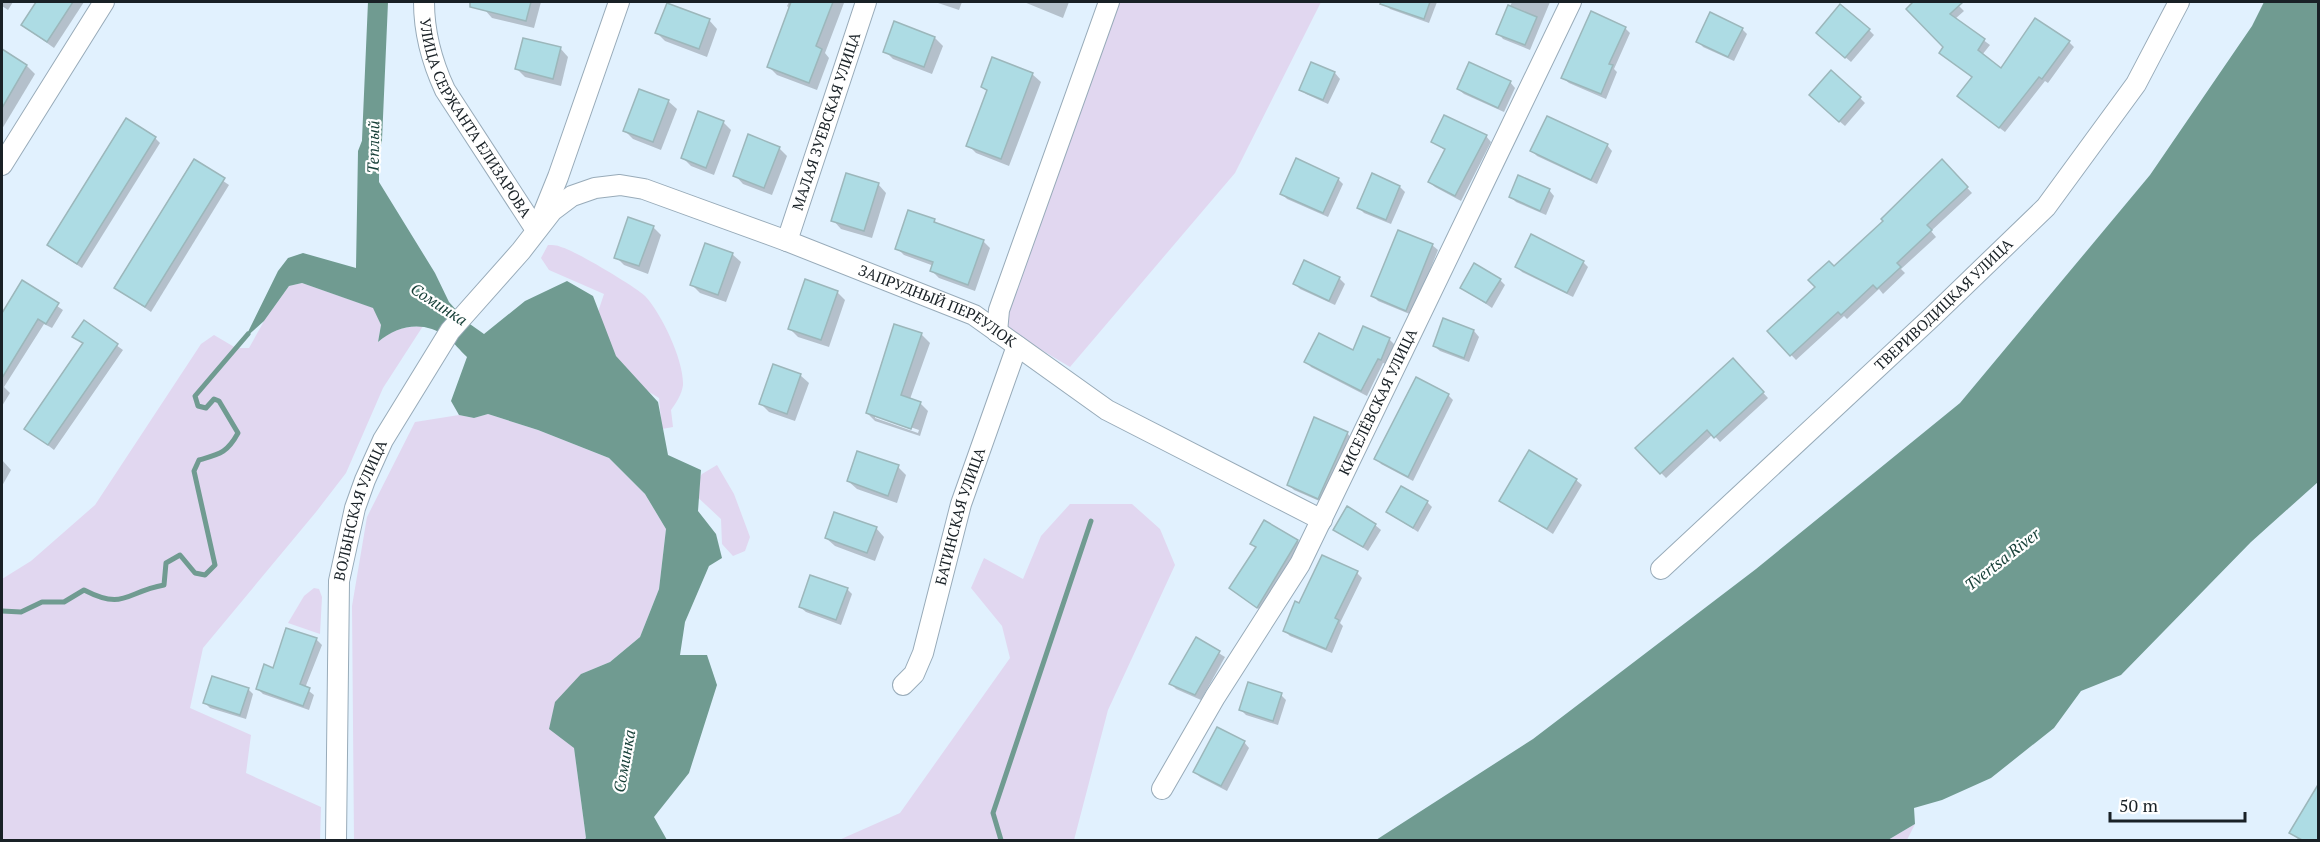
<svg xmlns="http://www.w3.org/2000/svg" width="2320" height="842" font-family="'PT Serif',serif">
<rect width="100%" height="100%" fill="#e1f1fe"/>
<!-- green -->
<g fill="#e1d7f0">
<path d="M1115,2h206l-86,171 -165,194 -67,-40z"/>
<path d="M548,245c4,0 9,0 13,2 13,3 75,40 84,49 17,18 39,65 38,89 -1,9 -7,18 -12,25l2,17 -11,2 -3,-31 -23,-14 -26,-31 -12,-41 6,-18 -55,-24 -8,-12z"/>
<path d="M302,283l72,25 7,17 -3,17c15,-13 26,-15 45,-16l-40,62 -37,85 -30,39 -113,136 -13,60 61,27 -5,38 75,34 -1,33h-318v-261l29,-18 64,-56 106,-161 13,-9 22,13h13l15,-27 25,-35z"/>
<path d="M488,414l50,16 71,28 36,36 21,35 -7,60 -19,48 -30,25 -29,12 -7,74 12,90 -2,2h-230l-2,-234 15,-89 48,-95 44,-7 15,3z"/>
<path d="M717,465l17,29 16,43 -5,14 -12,5 -11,-12 -1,-25 -30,-28 11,-17z"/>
<path d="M1070,504h62l28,25 15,36 -67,145 -34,130h-235l61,-27 110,-155 -8,-32 -31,-38 13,-30 39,21 18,-43z"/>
<path d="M314,588l5,1 3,8 -2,37 -32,-11 16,-27z"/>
<path d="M1915,824l-8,16h-19z"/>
</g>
<!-- water -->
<g fill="#709b91">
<path d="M2264,2h54v480l-67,60 -130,133 -40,16 -27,37 -63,50 -49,22 -28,8 1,16 -27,16h-512l157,-101 223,-170 204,-166 190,-228 102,-149z"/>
<path d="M372,115l7,33v34l56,91 14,29 18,20 17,12 41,-33 42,-20 26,15 23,60 42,46 10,53 33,15 -3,41 18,23 6,24 -13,8 -24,56 -5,33h27l10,30 -28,88 -35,44 13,23h-83l2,-2 -12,-90 -25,-19 6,-27 26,-28 29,-12 30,-25 19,-48 7,-60 -21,-35 -36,-36 -71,-28 -50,-16 -14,4 -15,-3 -8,-14 16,-44c-7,-6 -13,-15 -20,-20 -23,-17 -49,-12 -69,5l3,-17 -8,-17 -71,-25 -13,3 -25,35 -19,17 33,-67 10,-13 15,-5 53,15 2,-117z"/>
</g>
<!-- shadow -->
<g fill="#0003" fill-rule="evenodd">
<path d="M2,2h11l-5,8 -6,-4z"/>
<path d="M38,2h46l-30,46 -32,-23z"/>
<path d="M486,2h55l-7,26 -42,-10 -8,-9z"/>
<path d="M789,2l55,1 -19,50 4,5 -12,32 -40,-15 -8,-8 21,-58 -3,-3z"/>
<path d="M935,2h27l-3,8z"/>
<path d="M1024,2h45l-6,16z"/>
<path d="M1386,2h51l-8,21 -39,-14 -5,-5z"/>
<path d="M1512,2h38l-20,48 -27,-11 -5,-6z"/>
<path d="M1916,2h39l9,9 -9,8 35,26 -8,10 20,15 67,-28 5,5 -26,36 -3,-2 -40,51 -41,-31 9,-23 -32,-25 4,-6 -37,-38z"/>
<path d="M709,20l8,9 -10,28 -42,-16 -8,-8z"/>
<path d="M1625,28l5,5 -16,36 3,3 -11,27 -37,-16 -6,-5z"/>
<path d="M1742,29l5,5 -13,27 -31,-14 -5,-6z"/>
<path d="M1869,30l5,5 -23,27 -28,-24z"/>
<path d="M935,38l8,8 -11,28 -39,-15 -8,-8z"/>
<path d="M560,48l8,9 -7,29 -36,-9 -8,-8z"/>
<path d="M4,52l23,14 8,8 -33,55v-72z"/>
<path d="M1312,64l23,9 5,6 -12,25 -22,-10 -5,-5z"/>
<path d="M1032,74l9,8 -32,84 -33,-13 -8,-8 20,-53 -6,-5z"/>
<path d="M1510,82l5,6 -11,24 -40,-18 -6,-5z"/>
<path d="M1860,98l5,5 -20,23 -29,-25z"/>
<path d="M668,101l9,8 -16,41 -28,-11 -8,-8z"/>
<path d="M723,122l8,8 -17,45 -23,-9 -8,-8z"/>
<path d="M1486,136l5,6 -30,59 -26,-14 -5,-5 16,-31 -13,-9z"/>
<path d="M155,138l5,5 -78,125 -28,-18 -5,-5z"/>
<path d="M1607,145l5,6 -15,33 -60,-28 -5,-5z"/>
<path d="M779,148l8,8 -15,39 -29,-11 -8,-9z"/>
<path d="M194,161l35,24 -78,127 -35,-24z"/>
<path d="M1942,161l30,32 -41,38 5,6 -35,32 4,4 -22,21 -4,-5 -32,30 -3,-3 -48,44 -27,-29 116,-110z"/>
<path d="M1338,179l5,5 -15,33 -41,-18 -5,-5z"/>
<path d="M878,184l8,9 -14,45 -31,-9 -8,-9z"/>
<path d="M1400,187l5,5 -14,32 -27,-11 -5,-5z"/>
<path d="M1549,190l5,6 -8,19 -30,-13 -5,-5z"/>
<path d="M934,220l5,6 44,15 7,7 -15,43 -36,-13 -7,-7 2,-5 -30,-11 -7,-7z"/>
<path d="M653,227l8,8 -13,39 -24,-9 -8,-8z"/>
<path d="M1432,245l6,5 -26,65 -34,-14 -5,-5z"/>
<path d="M732,254l9,8 -15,40 -26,-9 -8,-8z"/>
<path d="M1305,262l34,16 6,6 -10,21 -35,-16 -5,-5z"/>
<path d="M1583,262l5,5 -15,30 -51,-25 -5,-5z"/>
<path d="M1500,280l5,5 -13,23 -31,-21z"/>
<path d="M23,283l40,27 -11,18 -8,-4 -40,63 6,6 -8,13v-90z"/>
<path d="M837,292l8,8 -16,47 -31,-10 -9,-9z"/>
<path d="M1444,320l30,11 5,6 -10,25 -29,-11 -6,-5z"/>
<path d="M84,322l39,28 -69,100 -28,-22 58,-84 -10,-8z"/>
<path d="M895,325l27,10 8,8 -20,56 10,4 8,8 -8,25 -45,-15 -8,-8zM875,415l44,15 -1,3 -43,-15z"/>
<path d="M1364,328l25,11 6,6 -9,19 -3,-1 -16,33 -56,-29 -5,-6 47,-9z"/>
<path d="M1733,360l35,38 -48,44 -7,-8 -47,44 -29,-30z"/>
<path d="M800,375l9,8 -14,38 -26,-9 -8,-8z"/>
<path d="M1448,395l5,5 -40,81 -32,-17 -5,-6z"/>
<path d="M1347,433l5,6 -28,64 -30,-13 -5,-5z"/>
<path d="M2,460l9,10 -9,16z"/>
<path d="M898,467l8,8 -9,28 -40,-14 -9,-8z"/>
<path d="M1576,480l6,5 -29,49 -53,-34z"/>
<path d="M1427,502l5,5 -14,25 -30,-20z"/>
<path d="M1375,525l6,5 -13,21 -33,-22z"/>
<path d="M876,528l8,9 -9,24 -40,-15 -9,-8z"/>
<path d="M1298,541l5,5 -40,66 -33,-24 27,-40 -5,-4z"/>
<path d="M1357,573l5,5 -22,45 3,3 -11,27 -42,-17 -5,-5 15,-26z"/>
<path d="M847,589l5,5 -11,31 -35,-13 -6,-5z"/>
<path d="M316,639l6,6 -17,43 9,7 -5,15 -46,-16 -6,-6 17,-18z"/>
<path d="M1196,639l29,18 -24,43 -25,-11 -5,-5z"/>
<path d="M248,689l5,5 -7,25 -36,-11 -5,-5z"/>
<path d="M1281,695l5,5 -8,25 -32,-10 -5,-5z"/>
<path d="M1218,729l26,13 5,6 -22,43 -27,-14 -5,-5z"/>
<path d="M2318,806v34h-19l-8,-7z"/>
</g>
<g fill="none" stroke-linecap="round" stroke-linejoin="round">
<!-- stream -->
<g stroke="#709b91" stroke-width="5">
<path d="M2,611l19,1 21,-10h22l20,-12c41,21 41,2 80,-5l2,-22 14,-8 15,18 10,2 10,-10 -21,-94 5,-11c21,-6 28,-7 39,-27l-19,-32 -5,-2 -8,9 -8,-2 -3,-10 53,-62"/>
<path d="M1001,840l-8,-27 98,-292"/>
</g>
<!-- canal -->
<path stroke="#709b91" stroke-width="20" d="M372,140l6,-138"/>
</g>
<!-- building -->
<g fill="#addce4" stroke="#9cb7bb" stroke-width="1.5">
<path d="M36,2h37l-26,40 -26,-17z"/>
<path d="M470,2h61l-5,19 -56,-14z"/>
<path d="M791,2h42l-17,44 6,3 -13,34 -42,-16z"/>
<path d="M1381,2h49l-6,17 -44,-15z"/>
<path d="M1913,2h50l-13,12 35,25 -7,11 23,18 34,-50 35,23 -28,38 -3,-2 -40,51 -42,-32 15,-19 -33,-24 4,-6 -37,-38z"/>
<path d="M667,3l43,16 -11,30 -44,-16z"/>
<path d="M1840,4l30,25 -25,29 -29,-25z"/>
<path d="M1508,5l29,12 -12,28 -29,-11z"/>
<path d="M1591,11l35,16 -17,37 4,1 -12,29 -40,-16z"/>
<path d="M1710,12l33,16 -15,29 -32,-15z"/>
<path d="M894,21l41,16 -11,30 -41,-15z"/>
<path d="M523,38l38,9 -8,32 -38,-10z"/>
<path d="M2,49l25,16 -25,43z"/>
<path d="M992,57l41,16 -32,86 -35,-13 21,-56 -6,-3z"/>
<path d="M1311,62l24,10 -12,28 -24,-10z"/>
<path d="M1469,62l42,19 -13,27 -41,-19z"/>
<path d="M1831,70l30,27 -22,25 -30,-27z"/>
<path d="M639,89l30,11 -16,42 -30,-11z"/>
<path d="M698,111l26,10 -18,47 -25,-10z"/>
<path d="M1444,115l43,20 -32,61 -27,-14 17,-33 -14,-7z"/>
<path d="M1547,116l61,28 -17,36 -61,-29z"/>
<path d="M126,118l30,19 -79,127 -30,-19z"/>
<path d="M748,134l32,13 -16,41 -31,-12z"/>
<path d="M1296,158l43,20 -16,35 -43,-19z"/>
<path d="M194,159l31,19 -80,129 -31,-19z"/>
<path d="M1942,159l26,28 -41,38 5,5 -35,33 4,4 -24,22 -4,-4 -32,30 -3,-3 -48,44 -23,-25 48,-44 -7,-7 21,-19 5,5 49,-45 -2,-2z"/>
<path d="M846,173l33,10 -15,48 -33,-10z"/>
<path d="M1372,173l28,13 -14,34 -29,-12z"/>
<path d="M1518,175l32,14 -10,22 -31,-14z"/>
<path d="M908,210l27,9 -1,3 50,18 -16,45 -38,-14 3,-9 -38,-13z"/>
<path d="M628,217l26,9 -15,40 -25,-8z"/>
<path d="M1398,230l35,14 -27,67 -35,-15z"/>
<path d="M1531,234l53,27 -17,32 -52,-26z"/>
<path d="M705,243l28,10 -15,42 -28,-10z"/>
<path d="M1304,260l36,17 -11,24 -36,-17z"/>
<path d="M1474,263l27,16 -15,24 -26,-15z"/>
<path d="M805,279l33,12 -17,49 -33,-11z"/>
<path d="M22,280l37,23 -13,21 -8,-5 -36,59v-65z"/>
<path d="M1443,318l31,12 -10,28 -31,-12z"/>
<path d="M84,320l34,24 -70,101 -24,-16 59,-86 -11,-6z"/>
<path d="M894,324l28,9 -21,62 20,7 -10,27 -45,-16z"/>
<path d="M1363,326l27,12 -9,22 -3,-1 -17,32 -57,-29 15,-29 34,17z"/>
<path d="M1733,358l31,34 -50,46 -7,-8 -47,44 -25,-26z"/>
<path d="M773,364l28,10 -14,40 -28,-10z"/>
<path d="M1416,377l33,17 -41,83 -34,-18z"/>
<path d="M1314,417l34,15 -30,67 -31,-14z"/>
<path d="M1529,450l48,29 -30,50 -48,-28z"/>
<path d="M857,451l42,14 -11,31 -41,-15z"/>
<path d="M1401,486l27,15 -15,27 -27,-16z"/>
<path d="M1347,506l29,18 -13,23 -30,-17z"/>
<path d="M834,512l43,15 -10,26 -42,-15z"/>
<path d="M1264,520l34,20 -41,68 -28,-20 27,-41 -6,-3z"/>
<path d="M1322,555l36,16 -23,47 4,2 -13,29 -43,-18 12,-30 4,2z"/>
<path d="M810,575l38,13 -12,32 -37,-13z"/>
<path d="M286,628l31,10 -17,46 10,4 -7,18 -47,-17 8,-25 9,4z"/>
<path d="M1196,637l24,14 -25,44 -26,-11z"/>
<path d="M212,676l37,12 -9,27 -37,-12z"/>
<path d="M1248,682l34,11 -9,28 -34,-11z"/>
<path d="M1217,727l28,14 -24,45 -28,-14z"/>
<path d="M2319,783v57h-17l-13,-7z"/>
</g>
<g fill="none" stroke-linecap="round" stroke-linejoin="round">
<!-- street casing -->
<g stroke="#98abb9" stroke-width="22">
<g id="street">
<path id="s1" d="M424,2c0,31 8,60 21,88l91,140"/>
<path d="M2,165l102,-163"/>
<path d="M541,219l17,-42 61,-175"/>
<path id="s2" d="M787,241l79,-239"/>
<path d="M997,332l2,-22 110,-308"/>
<path id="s3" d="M1661,569l272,-253 113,-109 90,-123 43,-82"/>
<path id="s4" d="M903,685l11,-11 9,-21 38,-149 56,-158"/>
<path id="s5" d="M1162,789l53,-92 85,-133 271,-562"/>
<path id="s6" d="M336,840l3,-259 16,-73 10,-28 18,-40 67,-109 71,-80 31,-40 20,-15 23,-8 25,-3 24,4 143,52 187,74 133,95 215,110"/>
</g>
</g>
<!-- street -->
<use href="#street" stroke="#fff" stroke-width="20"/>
</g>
<g text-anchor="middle" stroke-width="4.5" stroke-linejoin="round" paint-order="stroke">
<!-- street labels -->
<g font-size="15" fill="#192126" stroke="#fff">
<text dy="5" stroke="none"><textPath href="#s1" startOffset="129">УЛИЦА СЕРЖАНТА ЕЛИЗАРОВА</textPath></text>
<text dy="5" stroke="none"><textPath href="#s2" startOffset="126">МАЛАЯ ЗУЕВСКАЯ УЛИЦА</textPath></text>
<text dy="5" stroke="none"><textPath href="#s3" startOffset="387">ТВЕРИВОДИЦКАЯ УЛИЦА</textPath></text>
<text dy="5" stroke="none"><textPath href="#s6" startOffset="1108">ЗАПРУДНЫЙ ПЕРЕУЛОК</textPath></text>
<text dy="5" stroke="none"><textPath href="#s5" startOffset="444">КИСЕЛЁВСКАЯ УЛИЦА</textPath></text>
<text dy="5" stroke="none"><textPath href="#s6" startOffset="333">ВОЛЫНСКАЯ УЛИЦА</textPath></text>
<text dy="5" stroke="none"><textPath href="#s4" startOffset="180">БАТИНСКАЯ УЛИЦА</textPath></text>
</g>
<!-- water labels -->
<g font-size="16" font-style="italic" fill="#163f37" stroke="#fff">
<text transform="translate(373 147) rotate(-89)" y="6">Теплый</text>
<text transform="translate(439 304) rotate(33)" y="6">Соминка</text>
<text transform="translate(2002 559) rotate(-38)" y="6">Tvertsa River</text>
<text transform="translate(624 761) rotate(-80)" y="6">Соминка</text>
</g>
</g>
<!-- border -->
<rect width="2320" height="842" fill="none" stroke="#192126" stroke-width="6"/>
<!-- scale -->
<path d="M2110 812v9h135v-9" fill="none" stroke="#192126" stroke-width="3"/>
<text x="2119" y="812" font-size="18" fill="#192126" stroke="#ffffff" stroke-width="4.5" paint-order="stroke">50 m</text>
</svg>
